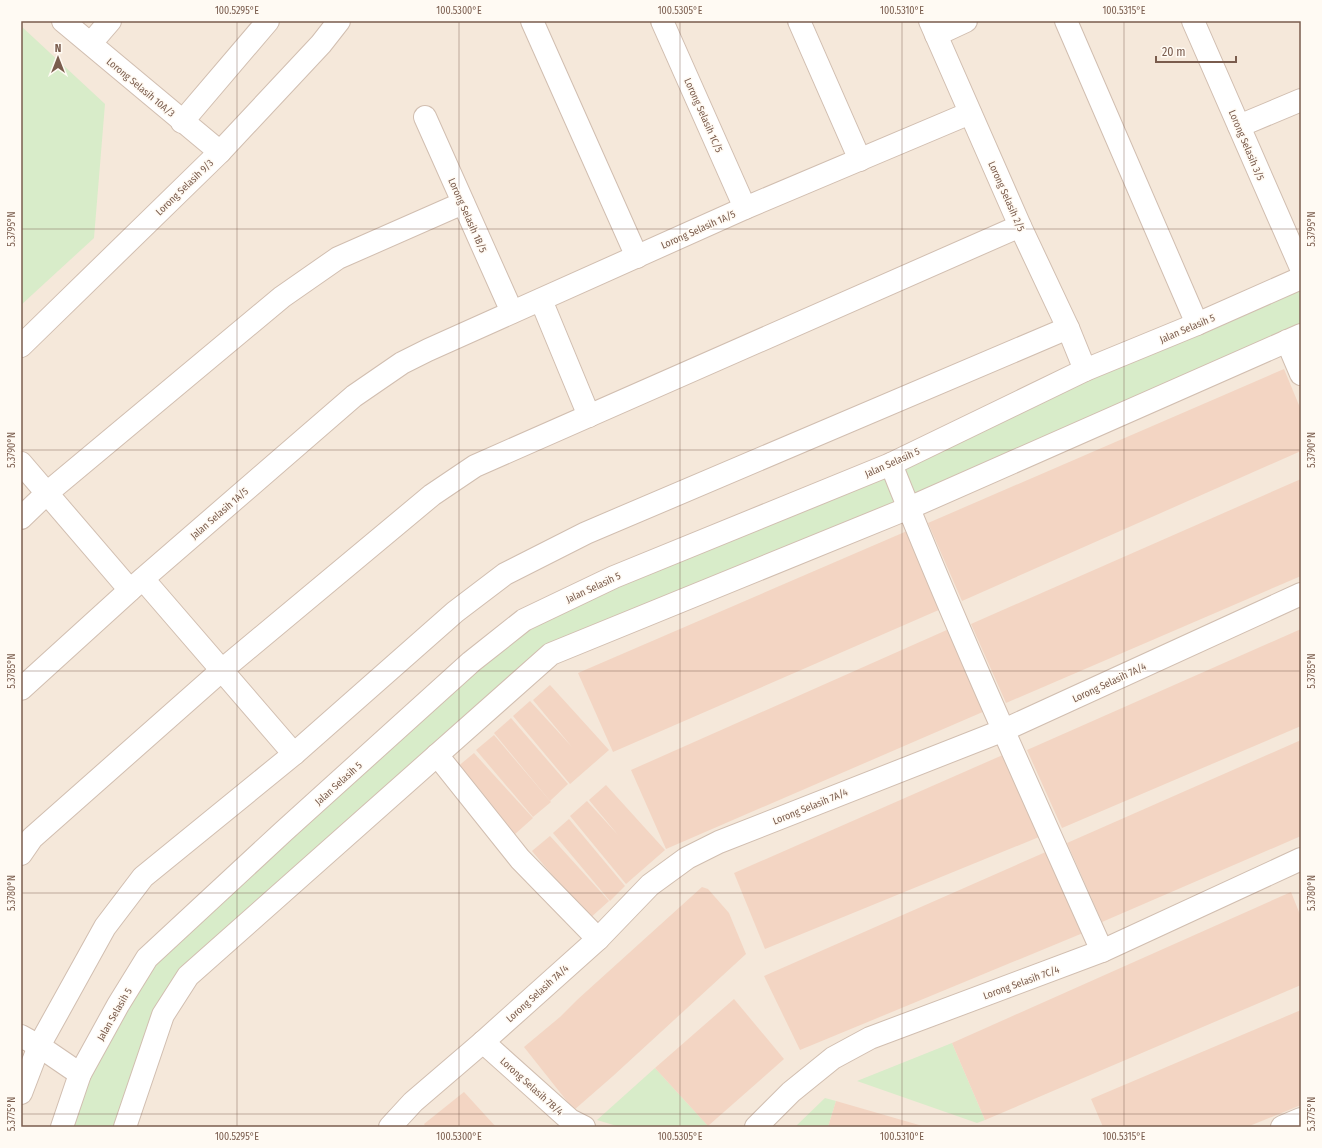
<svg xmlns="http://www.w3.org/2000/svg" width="1322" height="1148" font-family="'Fira Sans Condensed',sans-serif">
<rect width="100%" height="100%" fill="#fdf6ec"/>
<!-- residential -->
<rect fill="#f5e8da" x="21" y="21" width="1280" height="1106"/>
<!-- green -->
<g fill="#d8ecc9">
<path d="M21,26l84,78 -11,134 -73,67z"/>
<path d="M1301,278v57l-750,319 -363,322 -63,151h-63l85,-169 377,-338z"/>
<path d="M952,1043l33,77 -8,3 -120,-42z"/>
<path d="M655,1068l54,59h-89l-23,-7z"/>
<path d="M825,1098l11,3 -8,26h-33z"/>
</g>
<!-- building -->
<g fill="#f3d5c3">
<path d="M1284,369l17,41v41l-339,150 -34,-78z"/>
<path d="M1301,479v97l-295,127 -35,-79z"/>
<path d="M907,531l34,78 -328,143 -35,-79z"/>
<path d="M949,629l36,82 -319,138 -35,-79z"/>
<path d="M1301,629v97l-239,102 -35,-78z"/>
<path d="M550,685l59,65 -39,34 -57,-68 17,-15 42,46 -39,-47z"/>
<path d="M511,718l57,66 -18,17 -56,-68z"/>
<path d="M494,735l57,67 -18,15 -57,-67z"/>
<path d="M1301,740v96l-199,86 -35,-79z"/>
<path d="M474,753l59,65 -19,17 -58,-67z"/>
<path d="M1005,754l34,83 -274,112 -31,-76z"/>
<path d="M606,785l59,65 -39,34 -56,-68 17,-15 31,34 -29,-35z"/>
<path d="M569,819l56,67 -15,15 -57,-68z"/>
<path d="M550,836l59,65 -20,18 -57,-68z"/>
<path d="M1048,851l35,82 -283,117 -36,-74z"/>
<path d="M702,887l6,2 21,24 17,41 -133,122 -39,34 -50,-63 36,-30 17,-17z"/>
<path d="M1291,892l10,25v68l-316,135 -33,-77z"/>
<path d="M734,999l50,60 -76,67 -53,-58z"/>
<path d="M1301,1010v95l-54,22h-144l-12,-28z"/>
<path d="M464,1092l32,35h-70l-2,-3z"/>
<path d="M836,1101l90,26h-98z"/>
</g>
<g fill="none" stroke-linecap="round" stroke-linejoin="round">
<!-- minor casing -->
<g stroke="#d1beb0" stroke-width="24">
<g id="minor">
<path d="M63,21l157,131"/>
<path d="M532,21l105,236"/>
<path d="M662,21l83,187"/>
<path d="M799,21l61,139"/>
<path d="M930,21l90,205 48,102 17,42"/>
<path d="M1066,21l131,303"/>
<path d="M1193,21l108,247"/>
<path d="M936,35l30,-14"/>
<path d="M91,43l19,-22"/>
<path d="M425,117l87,195"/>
<path d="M182,122l86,-101"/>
<path d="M1239,126l62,-26"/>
<path d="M541,300l48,116"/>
<path d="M1287,341l14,33"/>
<path d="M21,346l199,-194 101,-108 18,-23"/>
<path d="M21,463l109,127"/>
<path d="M891,464c65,164 139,326 211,487"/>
<path d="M21,518l26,-25 235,-196 56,-39 125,-55"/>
<path d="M143,579l151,175"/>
<path d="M21,689l109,-99 224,-194 48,-33 26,-13 317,-142 225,-95"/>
<path d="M437,755l83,104 78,80"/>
<path d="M21,854l11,-16 190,-168 210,-175 43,-29 545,-240"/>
<path d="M21,1036l18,10 41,28"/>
<path d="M483,1042l87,78 14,7"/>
<path d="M21,1093l18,-47 66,-119 38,-50 151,-123 161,-142 50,-38 81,-41 482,-205"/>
<path d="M62,1127l18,-53 38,-69 29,-47 137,-127 187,-169 53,-42 90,-43 277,-113 194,-94 112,-46 104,-46"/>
<path d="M125,1127l38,-112 25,-39 363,-322 358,-146 392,-173"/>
<path d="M390,1127l23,-25 70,-60 115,-103 52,-54 37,-27 32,-16 285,-112 297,-136"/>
<path d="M756,1127l35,-35 42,-34 37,-20 232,-87 199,-92"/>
<path d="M1282,1127l19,-8"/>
</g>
</g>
<!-- minor -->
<use href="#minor" stroke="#fff" stroke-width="22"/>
</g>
<!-- ticks -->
<path fill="none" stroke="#7a5c4d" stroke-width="1" stroke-opacity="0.45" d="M237,21v1106M459,21v1106M680,21v1106M902,21v1106M1124,21v1106M21,229h1280M21,450h1280M21,671h1280M21,893h1280M21,1114h1280"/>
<g text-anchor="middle" stroke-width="3" stroke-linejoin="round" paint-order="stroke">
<!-- street labels -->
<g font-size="10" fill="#7a5c4d" stroke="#fffaf3">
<text transform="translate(141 87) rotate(40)" y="4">Lorong Selasih 10A/3</text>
<text transform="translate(704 115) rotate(66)" y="4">Lorong Selasih 1C/5</text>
<text transform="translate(1247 145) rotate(67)" y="4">Lorong Selasih 3/5</text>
<text transform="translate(184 187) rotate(-44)" y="4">Lorong Selasih 9/3</text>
<text transform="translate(1007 196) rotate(66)" y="4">Lorong Selasih 2/5</text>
<text transform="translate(468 215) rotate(66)" y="4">Lorong Selasih 1B/5</text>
<text transform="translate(698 229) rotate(-24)" y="4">Lorong Selasih 1A/5</text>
<text transform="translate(1187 328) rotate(-23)" y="4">Jalan Selasih 5</text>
<text transform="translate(892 462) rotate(-24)" y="4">Jalan Selasih 5</text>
<text transform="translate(219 513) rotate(-41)" y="4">Jalan Selasih 1A/5</text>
<text transform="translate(593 587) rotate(-25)" y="4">Jalan Selasih 5</text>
<text transform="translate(1109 682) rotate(-25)" y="4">Lorong Selasih 7A/4</text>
<text transform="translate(338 783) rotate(-42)" y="4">Jalan Selasih 5</text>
<text transform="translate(810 806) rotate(-22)" y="4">Lorong Selasih 7A/4</text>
<text transform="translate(1021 982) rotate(-20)" y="4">Lorong Selasih 7C/4</text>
<text transform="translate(537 993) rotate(-42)" y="4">Lorong Selasih 7A/4</text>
<text transform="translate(114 1014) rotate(-60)" y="4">Jalan Selasih 5</text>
<text transform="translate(532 1086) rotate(42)" y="4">Lorong Selasih 7B/4</text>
</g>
</g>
<!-- border -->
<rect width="1322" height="1148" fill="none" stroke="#fffaf3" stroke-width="44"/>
<!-- north arrow -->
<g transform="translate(58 58)" stroke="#fffaf3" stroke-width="3" paint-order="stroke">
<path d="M0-3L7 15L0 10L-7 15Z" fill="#7a5c4d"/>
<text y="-6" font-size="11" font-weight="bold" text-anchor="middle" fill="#7a5c4d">N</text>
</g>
<!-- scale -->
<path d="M1156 56v6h80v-6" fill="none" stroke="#7a5c4d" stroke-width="2"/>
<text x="1162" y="56" font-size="12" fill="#7a5c4d" stroke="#fffaf3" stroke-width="3" paint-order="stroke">20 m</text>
<rect x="22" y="22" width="1278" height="1104" fill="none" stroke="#7a5c4d" stroke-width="1.5"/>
<g font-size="10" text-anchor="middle" fill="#7a5c4d">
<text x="237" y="14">100.5295°E</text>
<text x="459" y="14">100.5300°E</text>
<text x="680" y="14">100.5305°E</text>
<text x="902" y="14">100.5310°E</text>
<text x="1124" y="14">100.5315°E</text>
<text transform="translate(11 229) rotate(-90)" y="4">5.3795°N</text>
<text transform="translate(1311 229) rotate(-90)" y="4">5.3795°N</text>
<text transform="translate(11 450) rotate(-90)" y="4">5.3790°N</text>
<text transform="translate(1311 450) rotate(-90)" y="4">5.3790°N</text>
<text transform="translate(11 671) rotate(-90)" y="4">5.3785°N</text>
<text transform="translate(1311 671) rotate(-90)" y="4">5.3785°N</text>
<text transform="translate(11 893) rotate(-90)" y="4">5.3780°N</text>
<text transform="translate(1311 893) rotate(-90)" y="4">5.3780°N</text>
<text transform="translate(11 1114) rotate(-90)" y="4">5.3775°N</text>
<text transform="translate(1311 1114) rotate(-90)" y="4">5.3775°N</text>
<text x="237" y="1140">100.5295°E</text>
<text x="459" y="1140">100.5300°E</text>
<text x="680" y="1140">100.5305°E</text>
<text x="902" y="1140">100.5310°E</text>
<text x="1124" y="1140">100.5315°E</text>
</g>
</svg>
